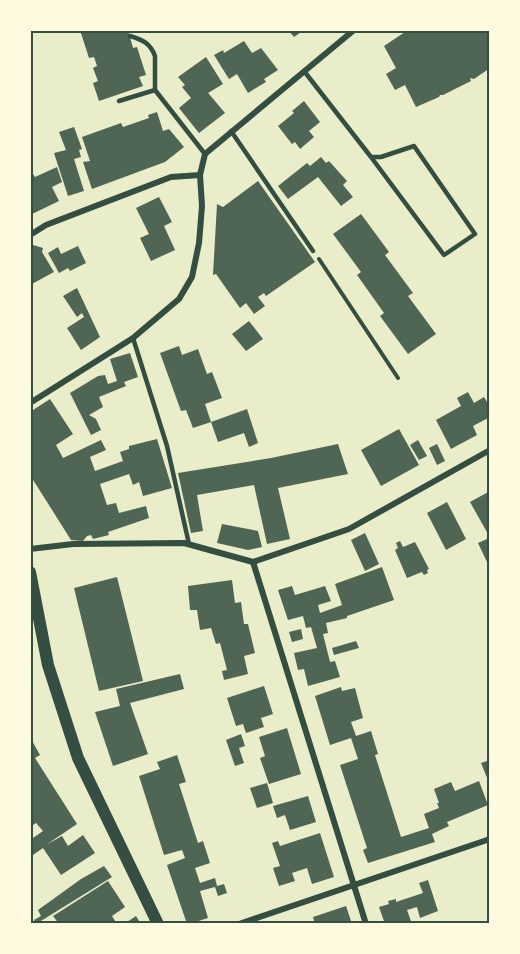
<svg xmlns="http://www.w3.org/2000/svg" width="520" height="954" font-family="'Libre Baskerville',serif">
<rect width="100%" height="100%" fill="#e9edc9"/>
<!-- building -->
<g fill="#4f6655">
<path d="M80,30h48l5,18 4,-1 9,28 -7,2 4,9 -44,15 -6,-18 5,-2 -5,-13 4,-2 -3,-9 -5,1z"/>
<path d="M288,30h16l-10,7z"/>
<path d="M408,30h82v38l-16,11 -4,-1 1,3 -28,14h-3l-1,2 -23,10 -11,-22 -10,5 -9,-16 10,-6 -12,-22 21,-14h4z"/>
<path d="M244,41l8,12 9,-5 17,22 -14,9 2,3 -18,11 -11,-19 -8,5 -15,-24 9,-5 1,3z"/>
<path d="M206,57l17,27 -15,9 -4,-5 21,25 -26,20 -20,-25 12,-10 -9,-11 3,-2 -7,-8z"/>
<path d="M304,101l16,21 -11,9 5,6 -14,12 -5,-7 -3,2 -14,-18 16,-13 -2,-2z"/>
<path d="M157,112l6,19 6,-2 15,18 -19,15 -73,27 -9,-27 7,-1 -8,-24 39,-14 2,4 26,-9 -1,-3z"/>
<path d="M74,127l8,22 -3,1 2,7 -7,2 10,32 -16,5 -14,-43 12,-3 -7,-18z"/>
<path d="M321,157l5,6 3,-2 18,20 -4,4 10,12 -12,9 -23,-29 -30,22 -10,-13 29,-23 3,3z"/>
<path d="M57,167l5,15 -10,5 7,14 -29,14v-39l3,-2 2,3z"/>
<path d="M258,181l57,81 -49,34 -2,-3 -6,4 7,9 -11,8 -8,-11 -6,5 -24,-34 -3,1 4,-71 6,3z"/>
<path d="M159,197l13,25 -8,4 11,24 -24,11 -11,-23 9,-4 -13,-26z"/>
<path d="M361,214l28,38 -4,3 28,38 -5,3 28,38 -28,20 -28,-38 4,-3 -27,-38 4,-3 -28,-38z"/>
<path d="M30,244l13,4 -1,4 12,20 -24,13z"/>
<path d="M78,246l8,17 -16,8 -2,-3 -9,5 -11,-20 10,-6 3,7z"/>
<path d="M77,288l23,49 -19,13 -14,-22 17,-11 -2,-4 -5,4 -14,-21z"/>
<path d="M249,321l14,18 -17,12 -14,-17z"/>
<path d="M179,346l3,9 16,-6 9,25 5,-2 10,26 -17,6 6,18 -18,6 -7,-18 -5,1 -21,-58z"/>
<path d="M130,353l8,24 -14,5 2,4 -27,11 4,10 -14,8 7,4 5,11 -10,5 -21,-42 28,-17 7,-1 3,9 9,-3 -7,-22z"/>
<path d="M468,392l6,11 10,-6 6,10v10l-17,9 4,9 -26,14 -15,-29 25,-14 -4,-8z"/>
<path d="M50,399l23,35 -17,11 7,13 38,-18 5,10 -16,7 5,14 28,-10 -3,-9 9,-3v-3l28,-7 15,49 -29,8 -4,-14 -6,3 -4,-11 -29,10 7,21 9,-2 3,10 27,-7 3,12 -41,14 1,3 -16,4 -2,-4 -4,1 -4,5 -12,-1 -41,-65v-63z"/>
<path d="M247,409l11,34 -9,4 -5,-14 -26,9 -7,-20z"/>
<path d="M399,429l20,36 -38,21 -20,-36z"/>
<path d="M418,440l9,16 -8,4 -9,-15z"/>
<path d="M338,444l10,30 -70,14 12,51 -23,5 -13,-59 -57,10 6,36 -12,2 -13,-60 93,-15z"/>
<path d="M437,444l8,17 -8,4 -8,-17z"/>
<path d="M490,491v42l-2,1 -18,-32z"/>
<path d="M447,502l19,37 -20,11 -19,-37z"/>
<path d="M222,524l36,7 4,16 -14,3 -31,-7z"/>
<path d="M365,533l14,31 -14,7 -14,-31z"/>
<path d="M487,539l3,6v15l-3,2 -9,-19z"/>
<path d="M400,541l3,6 12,-5 14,27 -2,1 1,3 -4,2 -2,-3 -15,6 -12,-28 3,-2 -2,-5z"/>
<path d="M382,567l12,33 -47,16v2l-21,5 2,10 -5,1 7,28 5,-1 5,16 -32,9 -4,-17 -6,1 -4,-17 23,-5 -6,-21 -5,1 -3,-12 -15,4 -10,-30 14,-4 3,9 30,-9 6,15 -13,4 2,8 22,-8 -7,-21z"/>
<path d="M117,577l26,104 -44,10 -25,-103z"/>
<path d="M232,580l3,23 6,-1 3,22h4l7,29 -11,3 4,18 -24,6 -2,-9 5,-1 -7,-27 -4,1 -5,-16 -11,2 -3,-20h-7l-2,-24z"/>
<path d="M301,629l2,10 -11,3 -3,-10z"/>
<path d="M356,641l3,7 -25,7 -2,-7z"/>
<path d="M180,674l4,15 -54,14 18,51 -35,12 -18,-54 25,-6 -4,-17z"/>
<path d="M264,686l9,28 -12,4 3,9 -18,6 -3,-9 -7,2 -9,-28z"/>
<path d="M341,687l1,4 13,-3 8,30 -12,4 5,14 15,-5 7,23 -3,1 26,82 28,-9 -5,-14 15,-6 -2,-5h2l-5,-14 17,-7 4,9 24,-10 9,24 -41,17 2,4 -17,8 3,8 -67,21 -5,-13 4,-2 -27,-83 18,-6 -7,-21 -21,7 -15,-49z"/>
<path d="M287,728l14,46 -32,10 -9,-26 5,-2 -6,-19z"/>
<path d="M241,734l4,12 -6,2 5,15 -9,3 -9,-26z"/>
<path d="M30,737l10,18 -5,3 42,66 -31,21 16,-9 6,10 15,-11 12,18 -34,22 -18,-27 -13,9v-17l13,-9 -7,-8 -6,4z"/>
<path d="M177,755l9,27 -7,2 19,59 5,-2 7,22 -15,5 5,15 15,-5 2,8 7,-2 3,9 -9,3 -3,-9 -15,4 8,27 -19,6h-2l-20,-59 18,-7 -3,-8 -18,5 -25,-79 21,-7 -3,-7z"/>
<path d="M490,760v25l-9,-22z"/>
<path d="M267,783l6,20 -16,5 -7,-20z"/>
<path d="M308,796l8,26 -26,8 -5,-15 -8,3 -4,-12z"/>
<path d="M320,833l14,44 -22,7 -5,-16 -15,5 3,8 -16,5 -6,-18 7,-2 -8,-23 6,-2 2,5z"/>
<path d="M104,866l8,11 -76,47 -2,-4 7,-4 -3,-6 43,-31z"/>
<path d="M428,880l10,31 -18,7 -3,-11 -10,3 5,14h-27l-6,-17 10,-3 -1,-3 8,-2v3l27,-9 -4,-10z"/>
<path d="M108,881l17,26 -13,9 5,8h-58l-6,-8z"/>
<path d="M346,906l6,18h-37l-2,-7z"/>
<path d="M136,916l5,8h-17z"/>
</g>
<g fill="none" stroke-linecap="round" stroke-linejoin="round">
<!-- path -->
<path stroke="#344e41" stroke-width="4" d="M319,259l79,119"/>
<!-- service -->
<g stroke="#344e41" stroke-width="4.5">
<path d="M130,36c13,4 20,7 25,20v34"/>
<path d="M304,71l67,86h10l33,-11 61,88 -31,21 -73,-98"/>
<path d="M119,101l36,-11 50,64"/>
<path d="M231,131l82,120"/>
<path d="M133,338l34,108 22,98"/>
</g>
<!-- minor -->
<g stroke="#344e41" stroke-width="6">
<path d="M30,235l16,-10 125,-48 29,-2"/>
<path d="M30,403l103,-65 46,-39 13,-22 7,-34 3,-37 -2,-31 5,-21 149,-124"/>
<path d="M30,549l43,-5 111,-1 69,19 96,-33 141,-79"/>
<path d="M253,562l113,362"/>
<path d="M239,924l251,-85"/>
</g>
<!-- secondary -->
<path stroke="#344e41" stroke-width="12" d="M30,572l18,93 30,93 80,166"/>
</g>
<!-- border -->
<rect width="520" height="954" fill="none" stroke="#fefae0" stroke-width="63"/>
<rect x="32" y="32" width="456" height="890" fill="none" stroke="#344e41" stroke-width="2"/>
</svg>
